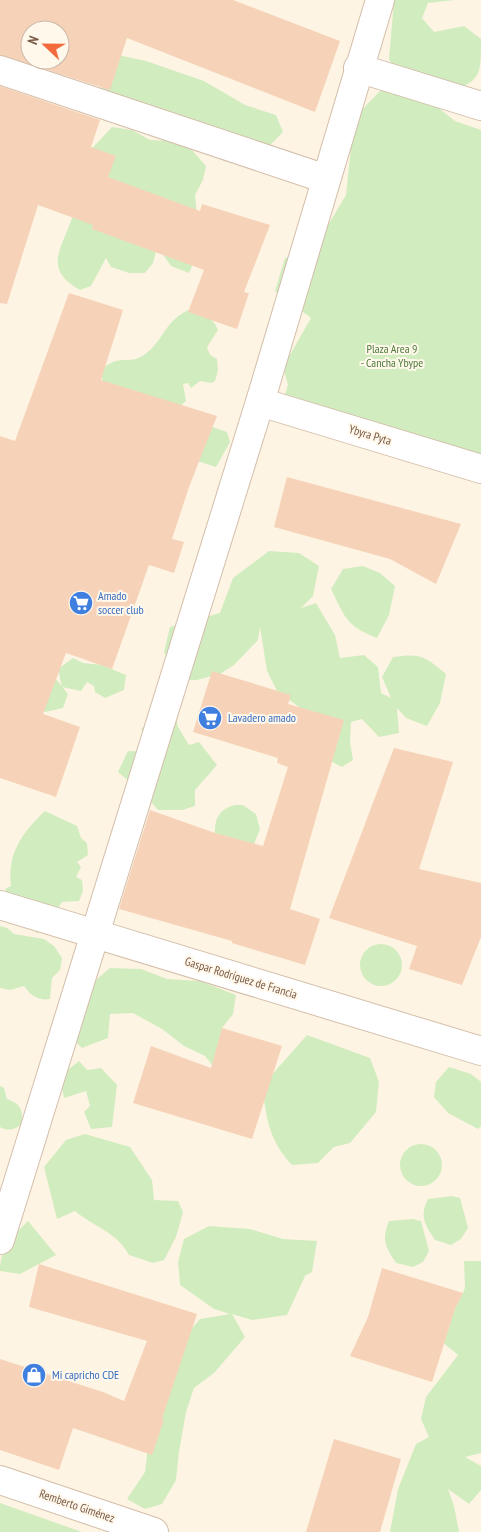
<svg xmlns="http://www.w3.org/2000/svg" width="481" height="1532" font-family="'PT Sans Narrow',sans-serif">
<rect width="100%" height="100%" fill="#fef4e3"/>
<!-- green -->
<g fill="#d1edc0">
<path d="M394,0h61l-27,3 -6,15 12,14 30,-6 17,13c0,40 0,40 -36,56l-34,-9 44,35 26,9v347l-203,-62 10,-30 -5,-18 28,-49 -36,-27 10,-33 28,-8 33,-55 8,-77 26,-27 29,-6 -6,-2 -14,-24z"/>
<path d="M118,55l28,6 58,20 41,24 31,10 7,17 -13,13 -13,22 -33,-6 -14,-10 -18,-1 14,16 -3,14 -8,15 5,54 -11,24 -18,-7 -52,-73 -37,-34 30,-32 20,3 18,10 24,1 -73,-51v-20z"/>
<path d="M73,215l63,22 2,9 19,2 -4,15 -8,10h-16l-18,-6 -5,-9 -15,28 -11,4c-39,-21 -17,-43 -7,-75z"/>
<path d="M191,309c13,4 21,7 27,21l-11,17 3,8 7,4 1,11 -3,11 -4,2 -11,-2 -9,7 -3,-5 -5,1 3,17 -7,6 28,18 20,7 3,10 -14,25 -28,-9 -83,-69 -5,-18c20,-19 28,-5 44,-16 20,-14 21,-36 47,-46z"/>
<path d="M269,551l30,2 20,13 -6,30 -12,12 15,-5 19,32 5,23 24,-3 14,12 3,26 10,5 -9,-21 11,-20c27,-4 32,-1 53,17l-6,29 -13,23 -21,-8 -9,-10 2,25 -20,4 -17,-18 -11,3 -1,19 3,19 -11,7 -27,-14 -10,-37 -6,-9 -22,-16 -10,-20 -7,-44 -2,13 -24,25 -14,9 -23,6h-19l-14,-28 6,-25 50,-14 13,-35z"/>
<path d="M363,566l17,7 15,13 -6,29 -12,23c-31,-12 -32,-21 -46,-49l12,-20z"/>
<path d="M73,658l10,5 19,2 24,10 -2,15 -19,8 -10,-6 -1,-6 -7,-4 -6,9 -19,-4 -4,-18z"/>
<path d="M52,674l16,20 -5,14 -18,4 -13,-6z"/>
<path d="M168,710l7,3 3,14 11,18 10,-3 18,23 -22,25v16l-13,4h-24l-6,-7 -8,3 -2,-14 -24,-20 10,-21 26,1 -13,-23z"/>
<path d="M235,805h8l13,9 4,15 -6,15 -39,-11c-1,-15 5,-24 20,-28z"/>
<path d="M45,811l32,15 4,12 6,5 1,12 -11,7 4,5 -5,10 6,3 1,11 -4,10 -17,1c-8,13 -17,19 -25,32l-4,-7 -9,1 3,-11 -18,-13 -4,-15 6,-3c-4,-33 11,-53 34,-75z"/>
<path d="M0,926l7,2 7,6 30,5 10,7 8,12 -2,12 -8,8 -2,21c-11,2 -20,-4 -26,-13l-14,4 -10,-2z"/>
<circle cx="381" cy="965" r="21"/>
<path d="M110,968l31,1 26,10 33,2 36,14 -3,19 -11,14v49l-17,-21 -21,-10 -22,-17 -29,-16 -23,1 -2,24 -26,10 -10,-10 17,-52z"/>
<path d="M307,1035l63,23 9,24 -3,30 -26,31 -16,4 -16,16 -26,2c-24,-26 -25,-46 -30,-79z"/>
<path d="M79,1061l8,9 14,-2 16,17 -5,42 -21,2 -7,-17 6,-6 -4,-15 -22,7 -4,-22z"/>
<path d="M449,1067l22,7 10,8v44l-3,3 -30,-16 -14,-16 2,-15z"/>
<path d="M0,1086l4,2 3,11c14,5 16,10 15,25 -7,5 -13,8 -22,3z"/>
<path d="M85,1134l45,13 22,33 2,20 24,1 5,11 -7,25 -12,23 -11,3 -24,-8c-12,-23 -35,-28 -54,-44l-18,8 -13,-52 22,-27z"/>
<circle cx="421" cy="1165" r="21"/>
<path d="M452,1196l8,2 8,30 -7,11 -10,6 -16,-5c-10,-15 -16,-24 -7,-41z"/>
<path d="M413,1219l8,2 8,30 -6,11 -10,5 -17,-4c-10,-16 -15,-22 -7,-42z"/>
<path d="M28,1221l28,34 -36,19 -20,-3c0,-23 13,-35 28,-50z"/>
<path d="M209,1226l41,3 33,10 34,2 -5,31 -7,4 -18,39 -35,5 -20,-6 13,23 -31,36 -20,15 -8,24 -7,40 -3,28 -14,24 -17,5 -18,-10 18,-27 6,-51 42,-94 7,-8 30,-5 -16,-5 -34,-24 -2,-23 6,-23z"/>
<path d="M464,1261h17v192l-16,4 16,9v24l-12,14 -21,-15 6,17 5,26h-69l8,-43 18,-45 13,-7 -8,-18 5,-22 32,-42 -18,-15 25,-52z"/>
<path d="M0,1503l82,29h-82z"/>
</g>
<!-- building -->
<g fill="#f6d3b8" fill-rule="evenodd">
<path d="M0,0h233l107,41 -25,71 -188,-74 -17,52 -110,-35zM30,30h30v30h-30z"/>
<path d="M0,86l100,34 -9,27 25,9 -8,21 92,34 2,-7 68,21 -26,67 5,1 -12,36 -49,-17 16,-42 -112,-41 1,-4 -55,-20 -31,99 -7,-1z"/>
<path d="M69,293l54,17 -22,70 116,36 -28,71 -17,52 12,3 -10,31 -25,-8 -37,104 -46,-16 -23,61 37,13 -24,70 -56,-19v-342l15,5z"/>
<path d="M287,477l174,47 -25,60 -46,-25 -116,-32z"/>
<path d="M212,671l79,24 -3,9 56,16 -54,189 30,10 -15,46 -73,-22v-2l-113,-32 31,-99 65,23 48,13 25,-79 -11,-4 1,-5 -85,-26z"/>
<path d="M394,748l59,14 -34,107 62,14v54l-19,48 -53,-16 8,-23 -88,-28z"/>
<path d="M222,1028l60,18 -30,93 -119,-36 18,-57 60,22z"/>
<path d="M39,1264l158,50 -35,105 2,1 -12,35 -79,-27 -14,42 -59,-20v-91l103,33 21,9 23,-60 -118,-34z"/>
<path d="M382,1268l81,25 -8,16 -23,73 -82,-26 18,-39z"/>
<path d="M334,1439l67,20 -21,73h-74z"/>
</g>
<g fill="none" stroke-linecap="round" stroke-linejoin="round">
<!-- street casing -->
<g stroke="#d3beaa" stroke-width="30">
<g id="street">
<path d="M358,68l123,38"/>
<path d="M0,70l326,109"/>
<path d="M260,402l221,67"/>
<path d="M0,905l481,146"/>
<path d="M0,1240l260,-838 120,-402"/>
<path d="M0,1480l154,52"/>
</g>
</g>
<!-- street -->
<use href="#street" stroke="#fff" stroke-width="28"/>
</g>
<!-- icons -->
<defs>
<g id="supermarket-disc" transform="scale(1.25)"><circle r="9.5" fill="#3f7fe0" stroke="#fff8eb"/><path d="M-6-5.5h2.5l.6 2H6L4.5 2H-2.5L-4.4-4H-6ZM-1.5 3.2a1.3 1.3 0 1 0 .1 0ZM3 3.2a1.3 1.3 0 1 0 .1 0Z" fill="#fff"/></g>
<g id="shop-disc" transform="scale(1.25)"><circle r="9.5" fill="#3f7fe0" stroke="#fff8eb"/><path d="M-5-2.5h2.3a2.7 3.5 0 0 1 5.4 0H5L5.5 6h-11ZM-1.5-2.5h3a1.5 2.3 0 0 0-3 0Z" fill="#fff"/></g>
</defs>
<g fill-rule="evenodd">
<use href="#supermarket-disc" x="81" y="603"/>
<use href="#supermarket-disc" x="210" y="718"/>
<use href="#shop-disc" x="34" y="1375"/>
</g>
<g text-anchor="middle" stroke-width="4" stroke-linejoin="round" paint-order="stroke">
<!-- park labels -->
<g font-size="12" fill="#4c7a3b" stroke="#fff8eb">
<text x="392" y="353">Plaza Area 9<tspan x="392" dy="14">- Cancha Ybype</tspan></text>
</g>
<!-- street labels -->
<g font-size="12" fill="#795a46" stroke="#fff8eb">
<text transform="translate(370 435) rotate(17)" y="4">Ybyra Pyta</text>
<text transform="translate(241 978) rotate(17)" y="4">Gaspar Rodríguez de Francia</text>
<text transform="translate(77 1506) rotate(19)" y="4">Remberto Giménez</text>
</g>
<!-- shop labels -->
<g font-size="12" fill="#366cbe" stroke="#fff8eb" text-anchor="start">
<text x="98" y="600">Amado<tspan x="98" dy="14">soccer club</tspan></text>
<text x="228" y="722">Lavadero amado</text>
<text x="52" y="1379">Mi capricho CDE</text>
</g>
</g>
<!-- north arrow -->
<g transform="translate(45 45) rotate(292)"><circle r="24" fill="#fff8eb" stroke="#c9b9a9"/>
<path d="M0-4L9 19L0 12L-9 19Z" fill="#f36b3d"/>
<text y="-8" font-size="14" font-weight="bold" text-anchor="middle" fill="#795a46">N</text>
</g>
</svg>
